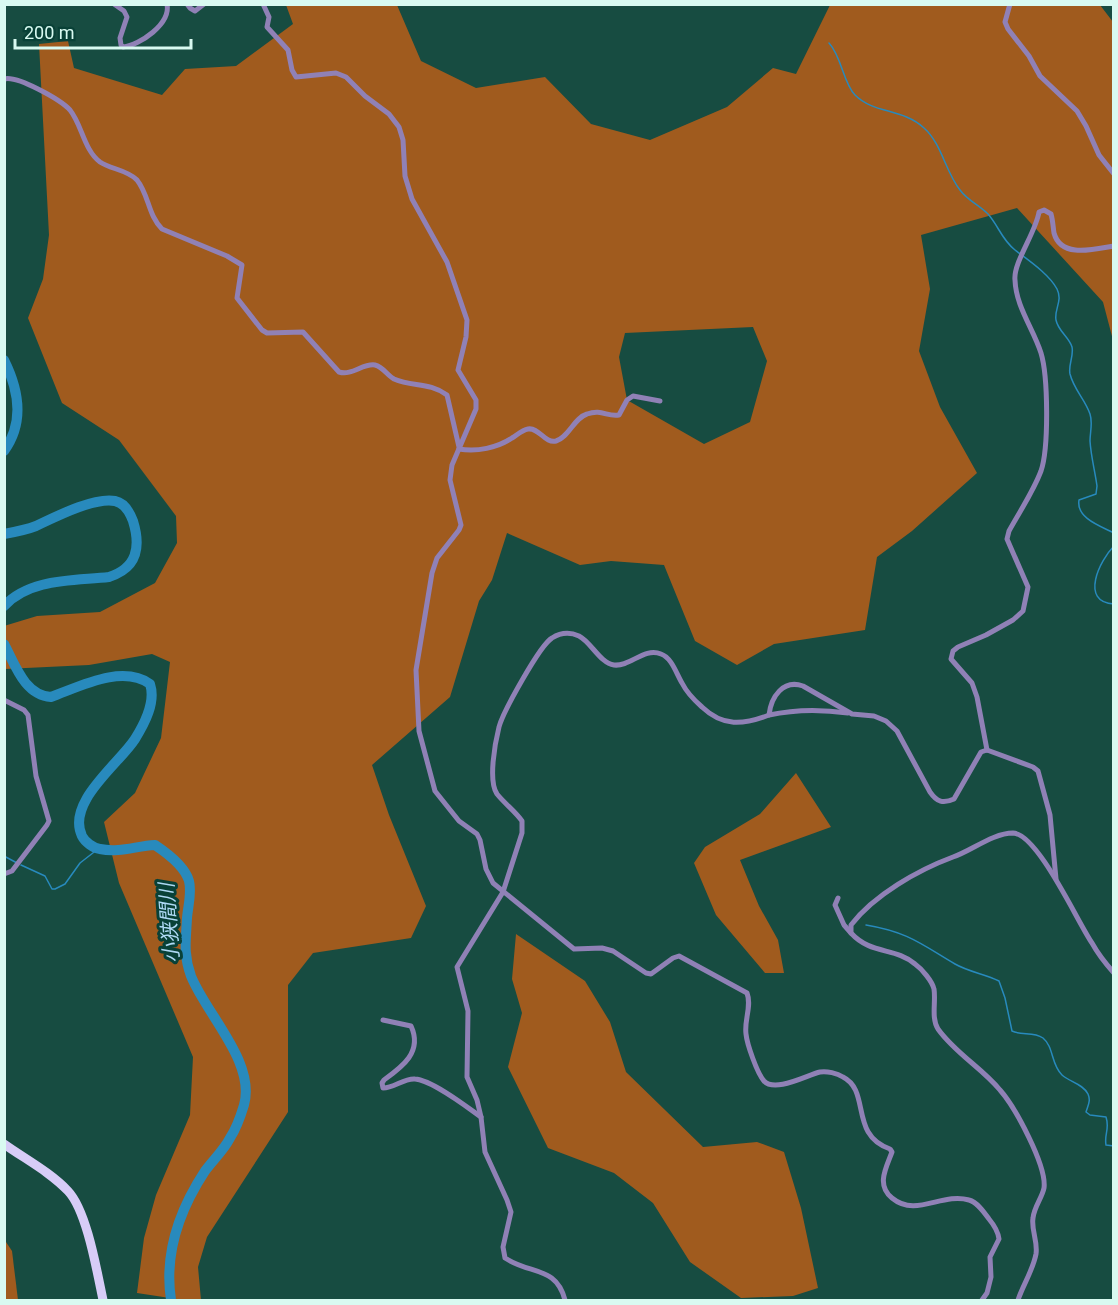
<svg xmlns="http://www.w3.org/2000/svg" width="1118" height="1305" font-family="Roboto,'Noto Sans JP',sans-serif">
<rect width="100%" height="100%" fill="#174c41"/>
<!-- forest -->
<g fill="#a05b1e" fill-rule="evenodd">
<path d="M286,5h111l24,56 55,27 69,-11 46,47 59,16 77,-33 46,-39 23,6 34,-69h270l13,17v318l-10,-38 -86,-94 -96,27 9,54 -11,62 21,56 37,66 -65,58 -35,26 -12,73 -91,14 -37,21 -42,-24 -31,-76 -53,-4 -31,4 -73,-32 -15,47 -13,21 -29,96 -78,68 17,50 37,91 -15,32 -98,15 -25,32v127l-81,125 -9,30 3,33h-18l-46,-7 7,-55 12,-43 34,-80 3,-58 -74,-174 -15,-61 31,-29 26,-55 9,-76 -18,-8 -63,11 -84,4 -1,-43 33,-10 63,-4 55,-29 22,-40 -1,-27 -57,-76 -57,-37 -34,-85 15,-39 6,-44 -10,-191 29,-3 6,27 88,27 23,-26 51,-3 57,-42zM753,327l14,34 -17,61 -46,22 -77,-44 -8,-43 6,-24z"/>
<path d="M796,773l35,54 -91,33 19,46 19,34 6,33h-19l-49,-58 -22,-52 11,-16 55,-33z"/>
<path d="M516,934l69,47 25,41 16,50 77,75 54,-5 27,10 17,56 17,80 -25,8 -52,2 -51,-36 -37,-59 -39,-30 -66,-25 -40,-81 14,-54 -10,-34z"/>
<path d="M4,1239l8,12 6,49h-13z"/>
</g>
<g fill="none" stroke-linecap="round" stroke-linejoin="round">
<!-- stream -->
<g stroke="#288abd" stroke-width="1.5">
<path d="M829,43c13,14 14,40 26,52 19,19 47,13 69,33 18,16 21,43 36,62 7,10 19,15 28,24 10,11 14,26 27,36 13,10 34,24 42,39 6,12 -3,20 -1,31 2,11 13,17 16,27 2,9 -4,18 -2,27 4,16 15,25 20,40 3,9 0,18 0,27 1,16 5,30 7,45l-1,8 -17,6c-3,18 21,26 35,33"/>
<path d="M1114,546c-14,14 -35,56 0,58"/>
<path d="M4,856l13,7"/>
<path d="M21,865l24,11 7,13h3l10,-5 15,-21 18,-14"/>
<path d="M866,925c42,7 55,19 89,39 14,8 30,10 44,17l6,17 7,33c10,5 21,0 31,7 11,9 8,27 19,37 8,7 21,9 26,19 3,7 0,11 -2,18l4,3 16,2c4,12 -2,17 0,28l8,1"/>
</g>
<!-- river -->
<g stroke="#288abd" stroke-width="10">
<path d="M4,360c15,30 21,62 0,91"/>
<path d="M4,534c11,-2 22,-4 32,-8 19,-9 58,-29 79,-25 10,2 15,12 18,20 8,26 4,47 -24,56 -35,4 -79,1 -105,29"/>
<path d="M4,644c11,20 20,51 47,53 28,-10 71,-33 99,-13 6,18 -5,39 -15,55 -16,25 -69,63 -53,97 3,6 11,12 18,13 19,4 36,-3 55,-4 12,8 30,22 34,36 3,12 -1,25 -2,37 -1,22 -4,36 4,58 15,38 65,86 53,129 -3,10 -8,24 -14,33 -6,12 -17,22 -25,33 -25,38 -41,83 -34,129"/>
</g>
<!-- street -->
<g stroke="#9081b6" stroke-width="5">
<path d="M114,4l10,7 3,6 -7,21 1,7 2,2c17,-2 48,-23 44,-43"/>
<path d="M187,4l3,4 5,3 9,-7"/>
<path d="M263,4l6,13 -2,10 21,23 4,20 4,7 40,-4 10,4 19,19 24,18 10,13 4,13 2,36 7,23 35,63 20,58 -1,17 -8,33 18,30v9l-24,56 -2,15 11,45 -2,5 -22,28 -5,15 -16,97 3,61 16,60 24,30 18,13 3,6 6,29 7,14 81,66 28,-1 11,3 33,22 5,1 22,-16 6,-2 68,37c5,13 -3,27 -1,41 1,10 11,39 18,47 11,12 43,-6 56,-9 7,-1 17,1 23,5 28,14 6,58 47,72l2,3c-6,16 -16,33 0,46 24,20 50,-6 77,2 8,2 15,12 20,19 5,6 9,12 10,20l-9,18 1,20 -4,16 -5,7"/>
<path d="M1010,4l-5,18 3,7 21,27 11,20 37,35 9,15 13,29 15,19"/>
<path d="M4,79c13,-4 57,21 66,31 12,15 14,40 30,52 10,7 28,8 37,18 12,15 11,35 25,49l65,27 15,9 -5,33 25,32 5,3 36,-1 36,40c13,4 24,-9 36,-7 8,2 12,10 19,14 19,8 35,3 53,16l12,52"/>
<path d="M459,449c18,3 38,-1 53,-11 5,-3 10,-8 16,-9 11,-2 17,15 28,12 13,-4 18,-23 31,-27 15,-5 20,3 32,1l8,-15 6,-4 27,5"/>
<path d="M4,700l20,10 4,5 8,61 13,45 -2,4 -35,46 -8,3"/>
<path d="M769,715c27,-6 51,-6 79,-2"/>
<path d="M987,750l-10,-53 -5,-14 -21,-24 2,-8 5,-4 28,-12 27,-15 10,-9 5,-24 -21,-48 2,-8c11,-20 24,-39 32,-60 8,-24 7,-95 0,-118 -8,-25 -25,-46 -26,-73 -2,-17 21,-48 24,-68l5,-2 7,4c2,7 2,13 3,19 7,26 41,16 60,13"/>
<path d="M987,750l46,17 5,4 12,44 6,64"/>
<path d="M838,898l-3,7 9,20 7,8"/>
<path d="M383,1020l28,6c12,26 -9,41 -27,54l-2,3 1,5c11,0 21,-10 32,-9 17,1 52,28 66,38"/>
<path d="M565,1300c-9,-34 -34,-25 -60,-42l-2,-11 8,-35 -4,-12 -22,-48 -4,-35 -4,-17 -10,-23 1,-66 -11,-44 46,-75 19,-59v-12c-7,-10 -17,-17 -25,-27 -9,-13 -2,-51 2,-67 4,-15 41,-82 53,-89 8,-5 18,-6 27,-2 12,6 21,27 35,29 16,2 30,-18 47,-11 11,4 15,19 21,29 5,10 12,17 20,24 21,20 41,18 67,8 2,-18 14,-36 34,-29l49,28 22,2 12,5 11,10 33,61c7,10 13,12 24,7l27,-47 6,-2"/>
<path d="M1018,1300c5,-15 15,-30 18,-46 2,-13 -5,-24 -3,-36 1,-11 9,-20 11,-30 3,-22 -29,-81 -44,-98 -18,-22 -45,-37 -62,-61 -7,-11 -2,-27 -4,-40 -2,-8 -12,-20 -19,-25 -20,-17 -44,-9 -64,-31v-8c23,-30 67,-55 102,-68 18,-6 40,-24 60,-24 25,1 65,90 79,110 6,11 14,21 22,30"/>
</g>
<!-- primary -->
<path stroke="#d7ccf7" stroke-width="9" d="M4,1144c21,15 46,28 64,47 19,20 29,81 35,109"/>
</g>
<g text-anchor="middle" stroke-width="6" stroke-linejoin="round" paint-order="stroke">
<!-- water labels -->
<g font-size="20" font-style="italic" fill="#aed9f4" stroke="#094137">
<text transform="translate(169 923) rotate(-94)" y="7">小狭間川</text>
</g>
</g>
<!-- border -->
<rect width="1118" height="1305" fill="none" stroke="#d9faf1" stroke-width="12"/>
<!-- scale -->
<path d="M15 39v9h176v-9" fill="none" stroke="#d9faf1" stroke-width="3"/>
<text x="24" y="39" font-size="18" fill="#d9faf1" stroke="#094137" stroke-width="4.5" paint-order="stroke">200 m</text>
</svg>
